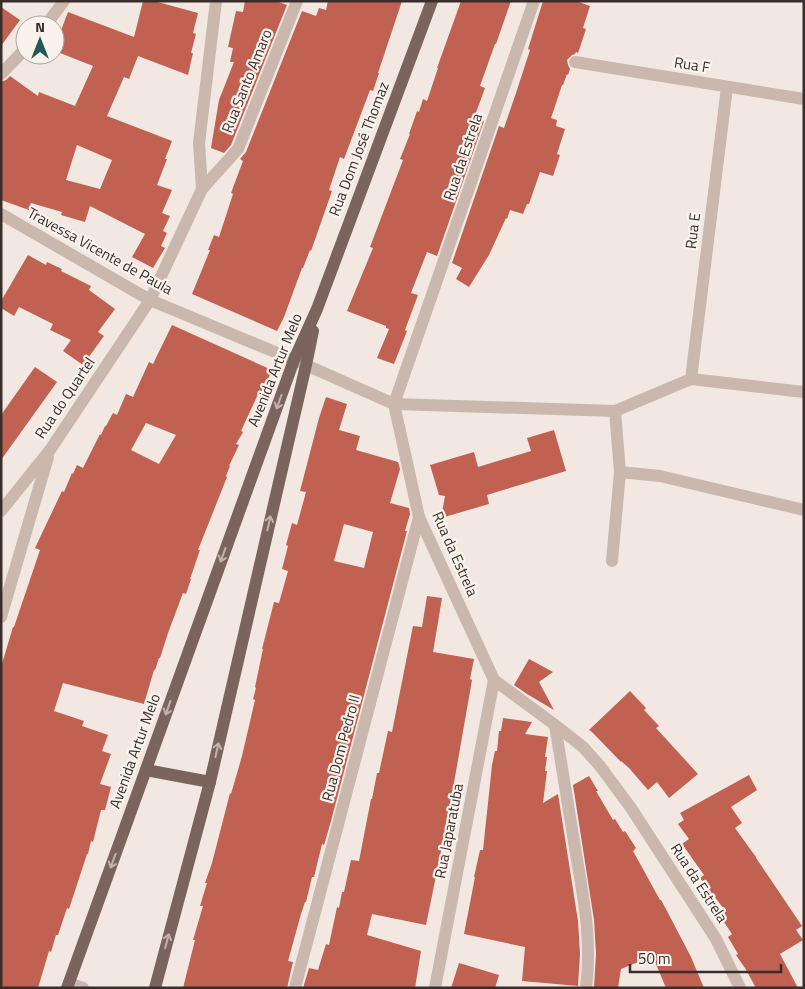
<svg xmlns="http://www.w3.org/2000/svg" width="805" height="989" font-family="'Titillium Web',sans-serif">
<rect width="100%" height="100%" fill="#f2e8e1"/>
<!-- building -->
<g fill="#c06151" fill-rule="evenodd">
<path d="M143,1h11l44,12 -5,20 3,1 -5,19h2l-5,22 -50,-19 -9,23 -5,-2 -17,39 65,25 -7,18h2l-10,26 15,5 -10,23 8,3 -7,15 4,2 -6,13 4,2 -12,20 -21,-11 13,-23 -55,-28 -5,16 -24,-7 1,-3 -31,-9 -2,7 -28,-10v-118l5,-2 4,-4 28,20 1,-4 36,14 18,-40 -38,-15v-5l13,-34 66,25zM77,145l35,15 -12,29 -34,-9z"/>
<path d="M245,1h31l11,4 -56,140 -7,8 -13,-5 8,-48 15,-38h-4l3,-14 -5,-1 8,-36 7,1z"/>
<path d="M328,1h74l-24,72h1l-6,18 -3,-1 -26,69 -4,-2 -11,33 3,1 -21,60 -1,-1 -7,18h-1l-18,49 -7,14 -85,-37 18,-44h-2l6,-15 5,2 14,-43 -2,-1 12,-32 -3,-2 6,-7 56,-141 14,5 3,-8 7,2z"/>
<path d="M461,1h50l-15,43h-1l-15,42 5,2 -11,30 10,3 -47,135 -10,-4 -16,41 7,2 -13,35 2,1 -13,33 -17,-6 12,-29 -3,-1v-2l-39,-15 26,-63 -3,-1 33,-87 -3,-1 10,-25h-1l8,-23 2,1 4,-13 4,2 11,-33h-1z"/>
<path d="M543,1h33l14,5 -7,22 3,1 -8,24 -2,-1 -1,2 -3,1 -5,5 1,5 2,4 -2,6 -1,-1 -4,11h-1l-11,33 6,2 -1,6 9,3 -8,25 3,1 -7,21 -13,-4 -11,32h-2l-4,10 -13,-4 -3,9 -1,-1 -17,37 -20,32 -13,-8 6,-11 -10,-5 47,-137 5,2 12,-35 14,-43 -2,-1z"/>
<path d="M1,7l19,13 -19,26z"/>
<path d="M28,255l18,10 1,-3 15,7 -1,2 30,15 -2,4 26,19 -17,23 6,4 -21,29 -20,-14 8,-11 -21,-10 3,-6 -34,-17 -5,9 -13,-8v-7z"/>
<path d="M172,325l100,45 -10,23 -3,-1 -18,39 2,1 -7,12 3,1 -10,21h1l-4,10 1,1 -29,73h2l-10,29h1l-5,15 -3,-1 -15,40 -8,25h-1l-4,12h-1l-10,34 -81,-21 -9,28 30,10 -2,5 26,9 -6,16 9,3 -11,30 11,3 -6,23h-4l-8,32 -2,-1 -3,13h-1l-18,55 -2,-1 -9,27h-2l-5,17 -2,-1 -11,37h-37v-321l12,-40h1l26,-77 -5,-2 27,-57 2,1 8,-19 1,1 4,-9 6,3 17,-34 1,1 4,-9h1l7,-13 4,2 9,-21 7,3 16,-35 4,2zM146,423l30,12 -17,29 -28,-14z"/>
<path d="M35,367l22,15 -56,78v-45z"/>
<path d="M326,397l21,7 -8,26 21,6 -4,14 42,12 2,7 -10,34 19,5 1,6 -5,17h2l-76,290 -7,24 -2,-1 -8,33h-2l-6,25h-1l-4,12 -13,47 5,1 -6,26h-104l12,-48h-2l10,-34h-3l7,-23h-2l7,-20 18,-70 1,1 11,-38 13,-56 -2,-1 3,-11 -1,-1 8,-38h-1l12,-47 5,1 9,-32 -6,-2 6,-23 -2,-1 6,-22 5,2 9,-33 -6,-1 19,-73zM344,524l29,8 -9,36 -30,-7z"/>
<path d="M554,430l12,41 -79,24 2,9 -48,14 4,-22 -6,-1 -9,-30 44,-13 4,15 53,-16 -4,-13z"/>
<path d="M427,596l15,2 -9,54 41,7 -4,20 2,1 -24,137 -22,108 -54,-11 -5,21 54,16 -6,37h-112l6,-20 9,2 8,-26 3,1 8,-38 2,1 3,-16h2l7,-32 8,1 12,-62h1l5,-26h2l9,-42 4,1 21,-106 9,1z"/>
<path d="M529,659l24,13 -14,10 15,28 -27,-16 -13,-9z"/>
<path d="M630,691l16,17 -2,2 15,16 -3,2 42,46 -29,24 -12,-16 -9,8 -19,-22 -8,-7v1l-29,-30 -3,-2z"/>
<path d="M503,718l29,4 -7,12 23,3 -3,20h2l-2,14h2l-4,32 15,-9 20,127 2,33 -2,32 -56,-5 3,-34 -61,-13 11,-57h-1l6,-27h3l9,-85 3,-14h2l2,-20h2z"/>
<path d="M749,775l8,15 -26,17 11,16 -7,5 21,29v1l46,68 -6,4 7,10 -23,14 18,34h-42l-11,-20 -9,-13 2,-1 -10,-17 4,-3 -14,-21 6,-4 -24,-31 4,-3 -22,-31 7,-5 -11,-15 6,-4 -4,-7z"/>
<path d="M589,776l9,15h-2l17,29 2,-1 8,13 2,-1 11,17 -3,3 27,49h1l6,11 24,46 13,31h-38l-13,-31 -9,5 -1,-2 -22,9 -3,19 -24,-1 2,-33 -2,-34 -21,-135z"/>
<path d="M459,963l40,12 -4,13h-44z"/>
</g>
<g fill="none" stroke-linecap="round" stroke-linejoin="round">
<!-- minor -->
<g stroke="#cab7ad" stroke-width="12">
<path d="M534,1l-140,403 25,113 75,163 61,45 28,22 17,19 31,42 85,131 24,49"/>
<path d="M46,25l18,-24"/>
<path d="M575,62l229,37"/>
<path d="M1,74l24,-25"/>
<path d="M202,189l-3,-46 17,-142"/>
<path d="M1,214l149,86 156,65 88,39 221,7 76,-32 113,13"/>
<path d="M691,379l36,-292"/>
<path d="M620,472l40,4 144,34"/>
<path d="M1,511l49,-61 100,-150 52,-111 36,-40 59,-148"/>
<path d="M612,561l8,-89 -5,-61"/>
<path d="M1,617l47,-160"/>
<path d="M555,725c7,43 14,86 21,129 8,46 16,87 10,134"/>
<path d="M69,983l14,5"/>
<path d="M295,988l124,-471"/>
<path d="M435,988l59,-308"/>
</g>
<!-- primary -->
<g stroke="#7a645d" stroke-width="12">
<path d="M146,770l64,12"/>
<path d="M67,988l227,-628 23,-51 115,-308"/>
<path d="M155,988l55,-206 96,-417 7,-34"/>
</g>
</g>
<!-- one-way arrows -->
<defs><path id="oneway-shaft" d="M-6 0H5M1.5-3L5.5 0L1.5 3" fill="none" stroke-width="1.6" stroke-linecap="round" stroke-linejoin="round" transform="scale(1.25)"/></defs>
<g stroke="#c0b3ac">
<use href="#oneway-shaft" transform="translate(279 402) rotate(110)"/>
<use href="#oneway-shaft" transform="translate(269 523) rotate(-77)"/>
<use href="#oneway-shaft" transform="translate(223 555) rotate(110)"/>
<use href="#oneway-shaft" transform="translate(168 708) rotate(110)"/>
<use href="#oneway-shaft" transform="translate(217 750) rotate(-77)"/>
<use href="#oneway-shaft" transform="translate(113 861) rotate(110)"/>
<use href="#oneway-shaft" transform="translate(167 941) rotate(-75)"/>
</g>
<g text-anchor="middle" stroke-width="4.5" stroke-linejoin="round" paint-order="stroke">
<!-- street labels -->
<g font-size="15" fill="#392e2b" stroke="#faf3ed">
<text transform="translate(692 65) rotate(9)" y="5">Rua F</text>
<text transform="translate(247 81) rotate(-68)" y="5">Rua Santo Amaro</text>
<text transform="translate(359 149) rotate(-69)" y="5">Rua Dom José Thomaz</text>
<text transform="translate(463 157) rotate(-71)" y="5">Rua da Estrela</text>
<text transform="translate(693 231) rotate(-83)" y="5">Rua E</text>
<text transform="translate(100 251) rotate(29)" y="5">Travessa Vicente de Paula</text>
<text transform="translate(275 370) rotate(-68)" y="5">Avenida Artur Melo</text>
<text transform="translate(65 398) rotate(-56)" y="5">Rua do Quartel</text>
<text transform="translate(455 554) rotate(66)" y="5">Rua da Estrela</text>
<text transform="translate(341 748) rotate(-75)" y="5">Rua Dom Pedro II</text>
<text transform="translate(135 751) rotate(-70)" y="5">Avenida Artur Melo</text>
<text transform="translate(449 831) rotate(-79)" y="5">Rua Japaratuba</text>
<text transform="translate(699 883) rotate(57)" y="5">Rua da Estrela</text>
</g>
</g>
<!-- border -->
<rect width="805" height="989" fill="none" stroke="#392e2b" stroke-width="5"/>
<!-- north arrow -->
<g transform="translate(40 40)"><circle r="24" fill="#faf3ed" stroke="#ada49f"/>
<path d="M0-4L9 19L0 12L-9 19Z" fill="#225957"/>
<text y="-8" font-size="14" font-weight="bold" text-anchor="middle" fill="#392e2b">N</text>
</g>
<!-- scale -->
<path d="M630 964v8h151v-8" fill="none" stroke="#392e2b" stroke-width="2.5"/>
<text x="638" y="964" font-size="15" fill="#392e2b" stroke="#faf3ed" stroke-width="4" paint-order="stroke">50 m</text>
</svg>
